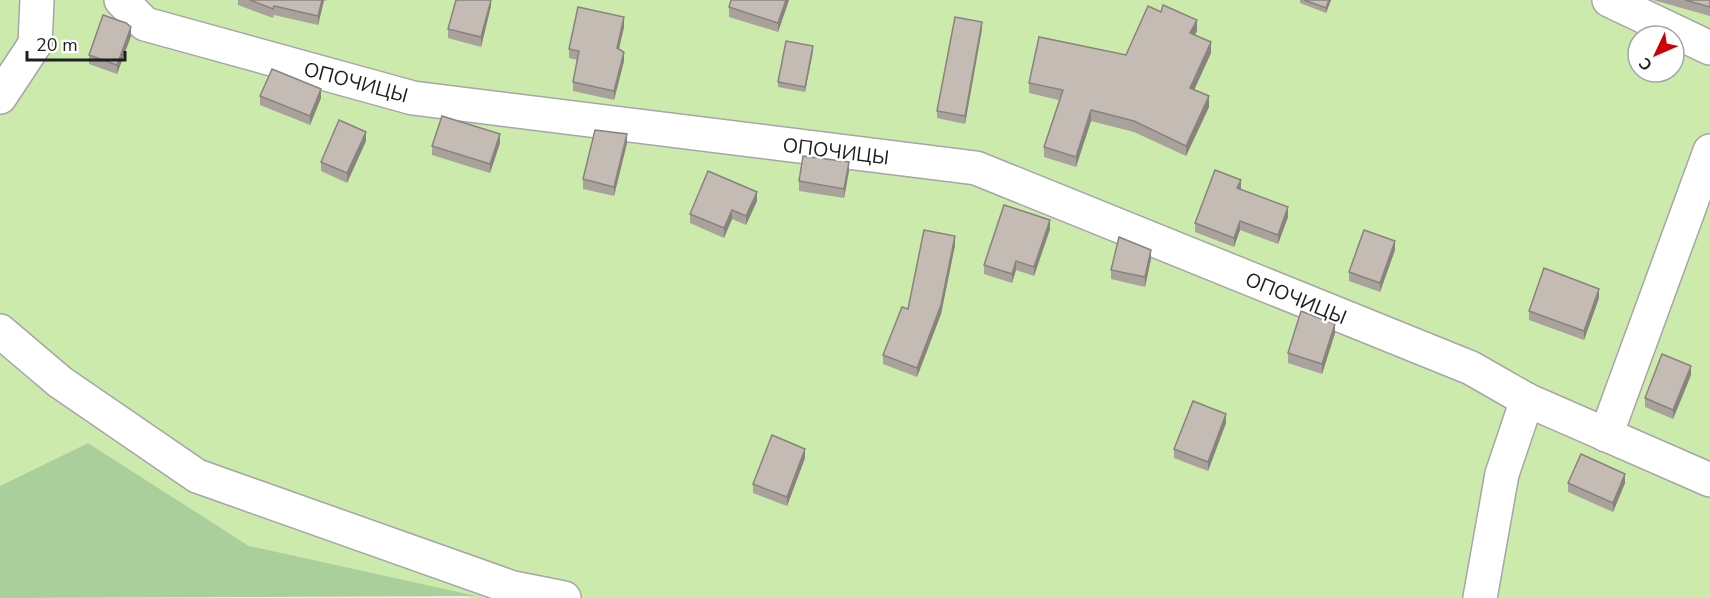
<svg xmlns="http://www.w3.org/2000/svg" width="1710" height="598" font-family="'Nunito Sans',sans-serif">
<rect width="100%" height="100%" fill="#f0ece5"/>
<!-- grass -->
<path fill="#cceaab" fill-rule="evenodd" d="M0,0h1710v598h-1235l-226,-52 -161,-103 -88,43zM1638,36h36v36h-36z"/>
<!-- forest -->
<path fill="#abcf9a" d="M88,443l161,103 227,50 -476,2v-112z"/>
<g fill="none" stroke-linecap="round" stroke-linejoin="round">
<!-- minor casing -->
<g stroke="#a6a6a6" stroke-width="36">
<g id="minor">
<path d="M121,0l24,24 268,74 563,70 495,200 56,32 183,80"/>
<path d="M1609,0l101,48"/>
<path d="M0,97l35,-53 2,-44"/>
<path d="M0,331l60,51 137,94 316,112 51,10"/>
<path d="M1606,435l104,-284"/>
<path d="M1480,598l22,-124 25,-74"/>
</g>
</g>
<!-- minor -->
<use href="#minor" stroke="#fff" stroke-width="33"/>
</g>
<!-- wall -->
<g fill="#a9a19b">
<path d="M238,0h90l-4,1 -6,24 -44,-10 -1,3 -35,-13z"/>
<path d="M491,0v6l-10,41 -33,-9v-9z"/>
<path d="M731,0h58l-11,32 -49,-15v-10z"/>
<path d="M1300,0h31l-5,13 -26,-10z"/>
<path d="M1653,0h57v16z"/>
<path d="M624,27l-5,22 5,12 -10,39 -41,-9v-9l5,-22 -9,-2v-9z"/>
<path d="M982,29l-17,95 -28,-6v-7z"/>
<path d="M1197,31l-2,4 16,18 -17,37 15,17 -23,49 -52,-24 -43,-11 -15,46 -32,-10v-10l15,-47 -30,-7v-10l97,-28z"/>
<path d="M131,36l-14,38 -28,-10v-9z"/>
<path d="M813,51l-8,41 -27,-5v-5z"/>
<path d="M260,96l61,2 -11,27 -50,-20z"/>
<path d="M366,141l-19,42 -26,-12v-9z"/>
<path d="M500,143l-10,30 -58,-18v-9z"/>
<path d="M627,143l-13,53 -31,-7v-10z"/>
<path d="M849,171l-5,27 -45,-7v-10z"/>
<path d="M1241,189v1l47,27 -10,27 -38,-14 -6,17 -39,-15v-9z"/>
<path d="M757,201l-11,24 -14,-6 -8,19 -34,-15v-9z"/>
<path d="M1050,229l-16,47 -18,-6 -4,13 -28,-9v-9z"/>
<path d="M955,245l-14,69 -24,63 -34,-13v-9l25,-46z"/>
<path d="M1395,250l-15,42 -31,-11v-9z"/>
<path d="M1151,259l-6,28 -34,-8v-9z"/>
<path d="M1599,298l-15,42 -55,-20v-9z"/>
<path d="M1335,333l-13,41 -34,-11v-10z"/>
<path d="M1691,375l-18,44 -28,-12v-9z"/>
<path d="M1226,423l-18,48 -34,-13v-9z"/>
<path d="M805,458l-18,48 -34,-13v-9z"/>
<path d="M1568,483h57l-12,29 -45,-20z"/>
</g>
<!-- shaded-wall -->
<g fill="#89837e">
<path d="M322,0h2l-6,25v-9z"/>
<path d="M491,0v6l-10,41v-10z"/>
<path d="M786,0h3l-11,32v-9z"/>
<path d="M1329,0h2l-5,13v-5z"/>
<path d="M624,17v10l-7,30v-9z"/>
<path d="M1197,20v11l-7,13v-11z"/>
<path d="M982,22v7l-17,95v-8z"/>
<path d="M131,27v9l-14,38v-9z"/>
<path d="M1211,42v11l-21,46v-11z"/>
<path d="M813,46v5l-8,41v-5z"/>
<path d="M624,52v9l-10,39v-9z"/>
<path d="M321,89v9l-11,27v-9z"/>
<path d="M1209,96v11l-23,49v-10z"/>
<path d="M1091,110v11l-15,46v-10z"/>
<path d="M366,132v9l-19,42v-10z"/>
<path d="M500,134v9l-10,30v-9z"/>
<path d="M627,134v9l-13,53v-9z"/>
<path d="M849,162v9l-5,27v-9z"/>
<path d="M1241,180v9l-4,9v-10z"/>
<path d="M757,192v9l-11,24v-9z"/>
<path d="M1288,207v10l-10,27v-9z"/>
<path d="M732,210v9l-8,19v-10z"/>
<path d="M1050,220v9l-16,47v-9z"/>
<path d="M1240,221v9l-6,17v-9z"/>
<path d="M955,236v9l-14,69 -24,63v-9z"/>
<path d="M1395,241v9l-15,42v-9z"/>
<path d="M1151,250v9l-6,28v-10z"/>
<path d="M1016,261v9l-4,13v-9z"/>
<path d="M1599,289v9l-15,42v-9z"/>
<path d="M1335,324v9l-13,41v-10z"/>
<path d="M1691,366v9l-18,44v-9z"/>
<path d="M1226,414v9l-18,48v-9z"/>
<path d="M805,449v9l-18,48v-9z"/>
<path d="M1625,474v9l-12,29v-9z"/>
</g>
<!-- building -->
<g fill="#c4bbb4" stroke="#89837e" stroke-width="1.5">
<path d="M250,0h72l-4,16 -44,-10 -1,3z"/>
<path d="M456,0h35l-10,37 -33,-8z"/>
<path d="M731,0h55l-8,23 -49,-16z"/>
<path d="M1304,0h25l-3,8z"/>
<path d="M1685,0h25v7z"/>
<path d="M1163,5l34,15 -7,13 21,9 -21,46 19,8 -23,50 -52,-25 -43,-11 -15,47 -32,-10 19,-57 -34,-7 10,-46 87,18 22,-49 13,6z"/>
<path d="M578,7l46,10 -7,31 7,4 -10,39 -41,-9 6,-31 -10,-2z"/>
<path d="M103,15l23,8 5,4 -14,38 -28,-10z"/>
<path d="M955,17l27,5 -17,94 -28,-5z"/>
<path d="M786,41l27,5 -8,41 -27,-5z"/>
<path d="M272,69l49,20 -11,27 -50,-20z"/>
<path d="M442,116l58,18 -10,30 -58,-18z"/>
<path d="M339,120l27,12 -19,41 -26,-11z"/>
<path d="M595,130l32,4 -13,53 -31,-8z"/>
<path d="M803,156l46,6 -5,27 -45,-8z"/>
<path d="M1215,170l26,10 -4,8 51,19 -10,28 -38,-14 -6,17 -39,-15z"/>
<path d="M708,171l49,21 -11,24 -14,-6 -8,18 -34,-14z"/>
<path d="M1004,205l46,15 -16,47 -18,-6 -4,13 -28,-9z"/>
<path d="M924,230l31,6 -14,69 -24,63 -34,-13 19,-48 6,2z"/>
<path d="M1364,230l31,11 -15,42 -31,-11z"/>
<path d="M1119,237l32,13 -6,27 -34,-7z"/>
<path d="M1544,268l55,21 -15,42 -55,-20z"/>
<path d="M1301,311l34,13 -13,40 -34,-11z"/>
<path d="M1662,354l29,12 -18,44 -28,-12z"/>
<path d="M1193,401l33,13 -18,48 -34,-13z"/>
<path d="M772,435l33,14 -18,48 -34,-13z"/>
<path d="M1581,454l44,20 -12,29 -45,-20z"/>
</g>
<g text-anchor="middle" stroke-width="5" stroke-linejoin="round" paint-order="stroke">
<!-- street labels -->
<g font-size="20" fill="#1f1f1f" stroke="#fff">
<text transform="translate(356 82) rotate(15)" y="7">ОПОЧИЦЫ</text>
<text transform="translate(836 151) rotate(7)" y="7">ОПОЧИЦЫ</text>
<text transform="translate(1296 298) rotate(22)" y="7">ОПОЧИЦЫ</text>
</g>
</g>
<!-- north arrow -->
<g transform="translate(1656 54) rotate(226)"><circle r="28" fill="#ffffff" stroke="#a5a5a5" stroke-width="1.5"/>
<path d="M0-4.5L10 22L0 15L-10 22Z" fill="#ce0006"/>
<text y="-9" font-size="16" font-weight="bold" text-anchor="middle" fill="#1f1f1f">С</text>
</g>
<!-- scale -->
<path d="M27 51v9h98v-9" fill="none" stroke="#1f1f1f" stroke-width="3"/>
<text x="36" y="51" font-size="18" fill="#1f1f1f" stroke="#ffffff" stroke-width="4.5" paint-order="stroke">20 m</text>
</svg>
